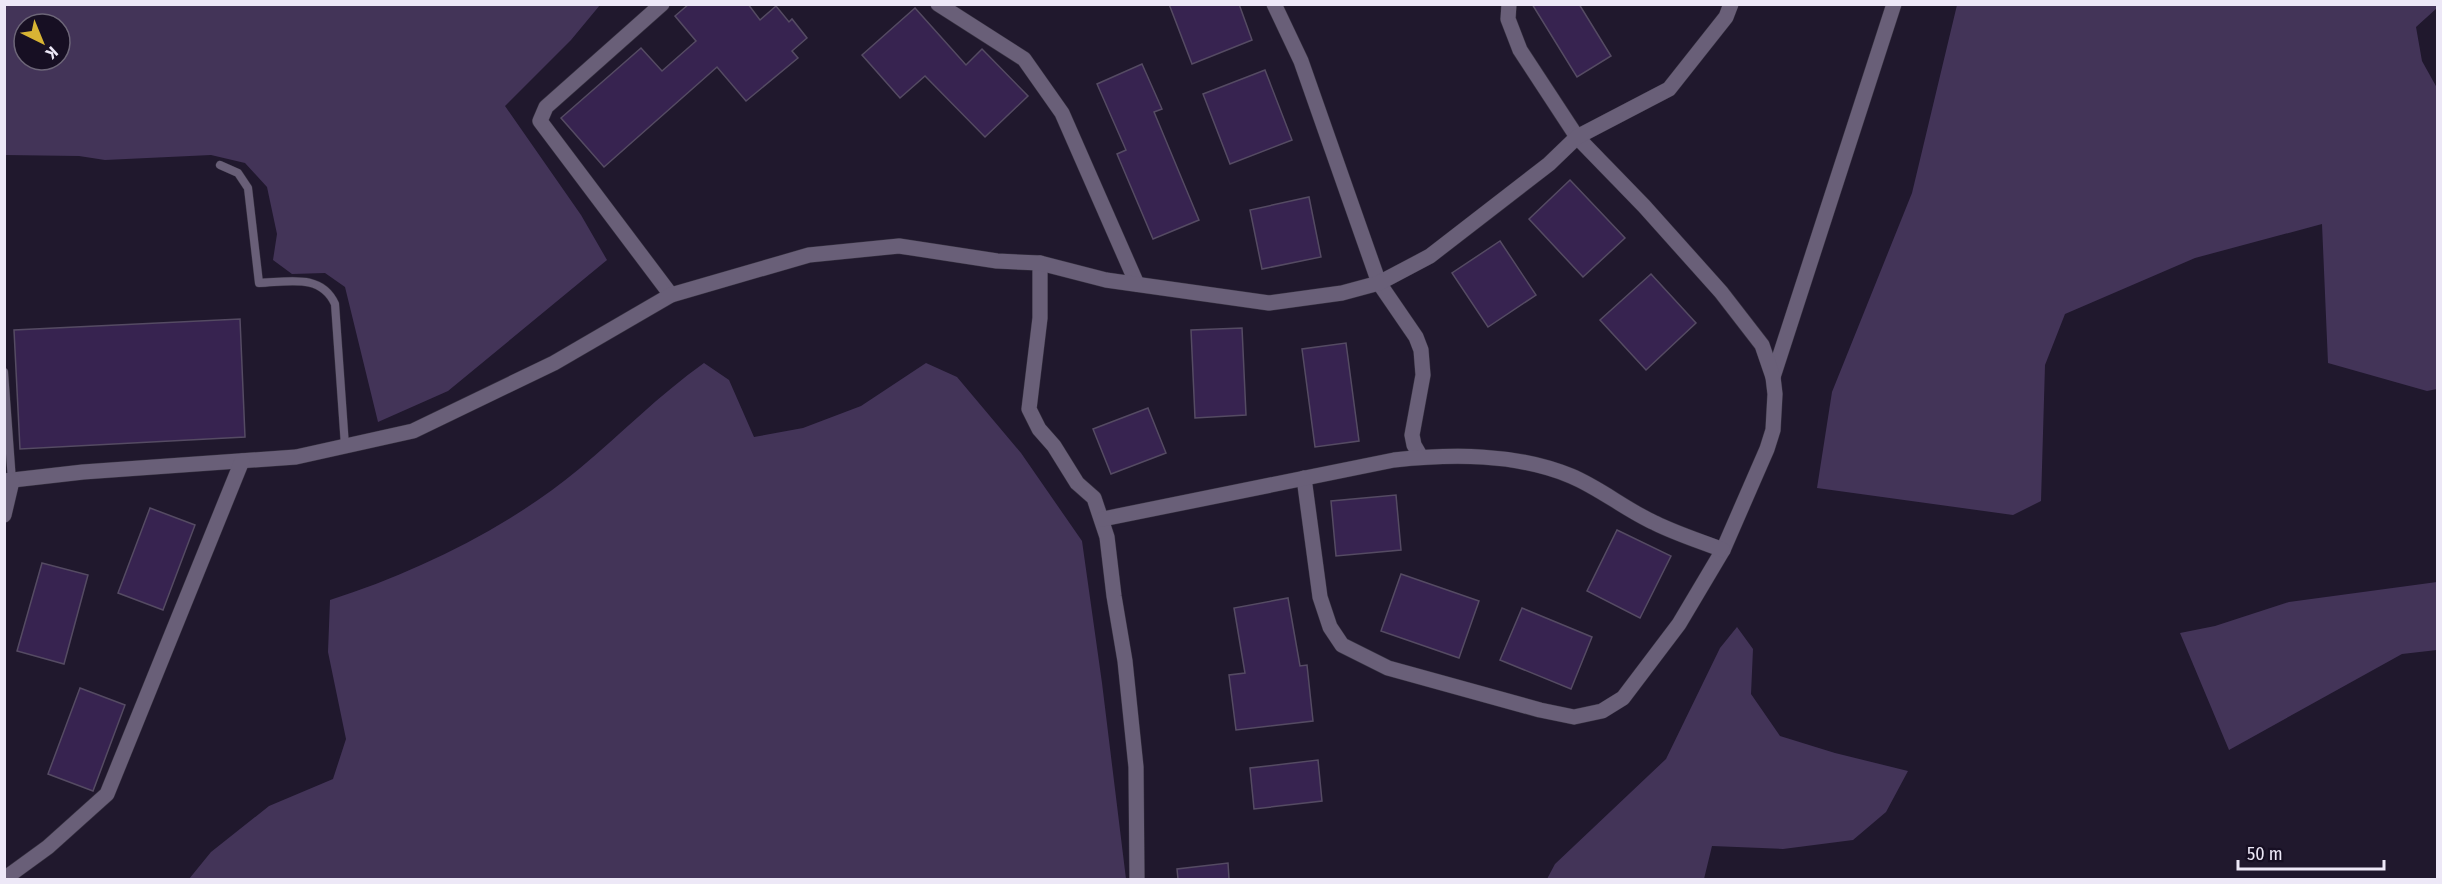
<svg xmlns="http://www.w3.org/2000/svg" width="2442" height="884" font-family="'Fira Sans Condensed',sans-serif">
<rect width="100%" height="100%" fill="#20182d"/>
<!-- green -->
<g fill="#433458" fill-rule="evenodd">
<path d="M4,5h596l-29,35 -66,66 76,109 26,45 -159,131 -70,31 -33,-135 -20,-14 -33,1 -19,-14 4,-26 -10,-47 -22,-24 -34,-8 -106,5 -26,-4 -74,-1zM24,24h36v36h-36z"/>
<path d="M1957,5h480v3l-21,19 6,34 15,27v301l-10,2 -99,-28 -6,-139 -127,34 -130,56 -20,51 -4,136 -28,14 -196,-27 15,-96 80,-199z"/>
<path d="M704,363l25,17 25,57 49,-9 58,-22 65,-43 31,14 64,76 61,88 20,142 24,196h-937l22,-27 58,-46 64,-27 13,-40 -18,-87 2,-52c87,-28 178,-72 249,-131 42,-35 80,-74 125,-106z"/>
<path d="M2437,582v68l-35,4 -173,96 -49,-117 35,-7 74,-24z"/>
<path d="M1737,627l16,22 -2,45 29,42 55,17 73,18 -22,41 -33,28 -70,9 -71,-3 -8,33h-157l8,-15 111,-105 54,-111z"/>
</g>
<!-- building -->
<g fill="#372350" stroke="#554b63" stroke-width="1.5">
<path d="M689,4h59l12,16 16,-14 13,16 3,-3 15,19 -15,13 6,7 -52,43 -29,-34 -113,100 -43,-49 80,-70 21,23 34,-30 -21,-25z"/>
<path d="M1169,4h70l13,36 -60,24z"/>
<path d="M1532,4h47l32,52 -34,21z"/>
<path d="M915,8l51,57 16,-16 46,47 -43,41 -60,-61 -25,22 -38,-43z"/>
<path d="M1142,64l20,45 -8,3 45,108 -46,19 -36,-85 9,-4 -29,-66z"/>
<path d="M1265,70l27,70 -62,24 -27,-70z"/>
<path d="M1570,180l55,58 -42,39 -54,-58z"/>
<path d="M1309,197l12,60 -59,12 -12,-59z"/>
<path d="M1500,241l36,54 -48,32 -36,-54z"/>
<path d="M1651,274l45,49 -50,47 -46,-50z"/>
<path d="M240,319l5,118 -225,12 -6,-119z"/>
<path d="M1242,328l4,87 -51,3 -4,-88z"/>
<path d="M1346,343l13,98 -44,6 -13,-98z"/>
<path d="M1148,408l18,45 -55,21 -18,-45z"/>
<path d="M1396,495l5,55 -65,6 -5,-55z"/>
<path d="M150,508l45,17 -32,85 -45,-17z"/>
<path d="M1617,530l54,26 -31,62 -53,-27z"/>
<path d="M42,563l46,12 -24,89 -47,-13z"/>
<path d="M1401,574l78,27 -20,57 -78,-27z"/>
<path d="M1288,598l12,68 7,-1 6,56 -77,9 -7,-55 16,-2 -11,-65z"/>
<path d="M1522,608l70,29 -21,52 -71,-29z"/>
<path d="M80,688l45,17 -32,86 -45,-17z"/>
<path d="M1318,760l4,41 -68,8 -4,-41z"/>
<path d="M1228,863l1,16h-51l-1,-10z"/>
</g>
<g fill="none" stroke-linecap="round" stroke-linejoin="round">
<!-- lane casing -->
<g stroke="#373241" stroke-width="9">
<g id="lane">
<path d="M220,165l18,8 10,15 11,95c29,-1 62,-10 76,21l10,142"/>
<path d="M4,372l8,109"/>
</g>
</g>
<!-- street casing -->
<g stroke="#373241" stroke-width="16">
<g id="street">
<path d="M662,4l-116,103 -6,14 131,174"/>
<path d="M938,4l86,55 38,54 75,171"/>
<path d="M1274,4l27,57 78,222 37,54 5,13 2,25 -11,60 2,10 7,12"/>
<path d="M1040,263v55l-11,91 10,20 15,17 23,37 17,15 13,39 7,59 11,65 11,106 1,113"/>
<path d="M1773,377l121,-373"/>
<path d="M1304,478l16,119 10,30 12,18 46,23 152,42 34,7 28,-6 21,-13 56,-74 44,-74 44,-101 6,-19 2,-36 -2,-17 -11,-32 -41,-53 -77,-86 -67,-69 -57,-87 -12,-31 1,-15"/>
<path d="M4,481l79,-9 213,-15 117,-26 141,-68 117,-68 138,-40 90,-9 98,15 43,2 66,17 163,23 73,-10 37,-10 51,-27 119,-92 28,-27 92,-48 57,-72 5,-13"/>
<path d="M4,515l8,-34"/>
<path d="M1103,519l291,-59c57,-6 122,-7 177,16 29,12 55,34 84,47 22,11 45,18 68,27"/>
<path d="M4,879l44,-32 59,-53 135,-333"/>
</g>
</g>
<!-- lane -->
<use href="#lane" stroke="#695f78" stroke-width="8"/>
<!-- street -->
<use href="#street" stroke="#695f78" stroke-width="15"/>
</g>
<!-- border -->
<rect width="2442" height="884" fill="none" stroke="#ede8f7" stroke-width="12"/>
<!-- north arrow -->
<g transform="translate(42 42) rotate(137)"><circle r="28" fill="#170f23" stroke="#6d6678" stroke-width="1.5"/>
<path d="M0-4.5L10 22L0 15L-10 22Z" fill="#d8b434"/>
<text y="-9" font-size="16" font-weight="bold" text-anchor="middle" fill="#ede8f7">K</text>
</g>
<!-- scale -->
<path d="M2238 860v9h146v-9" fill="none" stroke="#ede8f7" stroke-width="3"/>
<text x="2247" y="860" font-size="18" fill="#ede8f7" stroke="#170f23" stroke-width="4.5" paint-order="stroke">50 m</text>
</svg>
